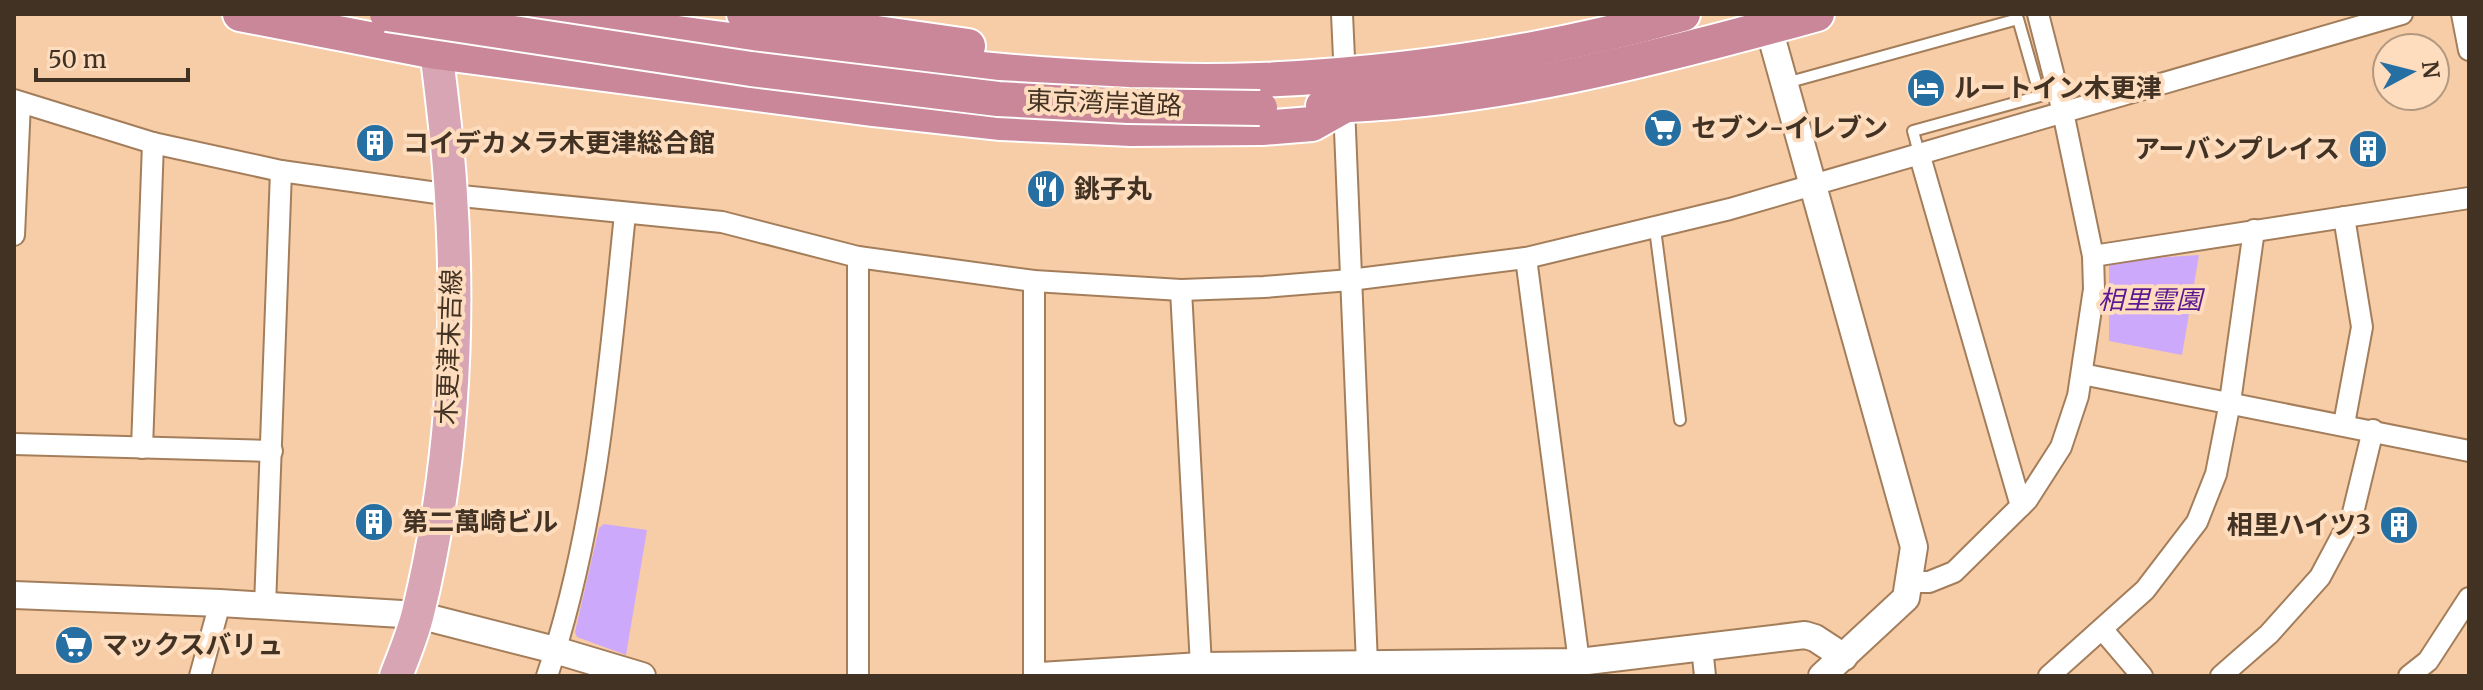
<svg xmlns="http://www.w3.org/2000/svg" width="2483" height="690" font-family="Merriweather,'Noto Sans JP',serif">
<rect width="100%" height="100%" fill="#f6cda7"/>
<!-- green -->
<g fill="#cda9fc">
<path d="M2199,255l-17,100 -73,-14v-80z"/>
<path d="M604,524l43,6 -21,125 -49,-18 -2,-5 24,-104z"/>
</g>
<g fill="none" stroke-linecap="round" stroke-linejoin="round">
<!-- service casing -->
<g stroke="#a47e5b" stroke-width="14">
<g id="service">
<path d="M1786,83l232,-64 22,77 -127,35 6,22"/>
<path d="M1655,229l25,191"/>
</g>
</g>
<!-- minor casing -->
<g stroke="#a47e5b" stroke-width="24">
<g id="minor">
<path d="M1342,14l2,44"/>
<path d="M2462,14l7,36"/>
<path d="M14,100l139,43 128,28 170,24 271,27 136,35 176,24 147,9 83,-3 86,-7 176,-22 204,-49 672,-195"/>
<path d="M1344,106l23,558"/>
<path d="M1919,153l102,353"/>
<path d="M2344,217l18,110 -18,97"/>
<path d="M14,235l6,-132"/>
<path d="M2093,256l376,-58"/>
<path d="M1526,258l53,404"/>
<path d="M1181,290l20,376"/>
<path d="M2082,374l387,77"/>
<path d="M14,444l258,7"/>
<path d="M142,448l11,-305"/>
<path d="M1909,582h20l25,-10 73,-72 34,-53 17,-51 16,-107 -1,-33 -30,-144 -25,-98"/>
<path d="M265,606l16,-435"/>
<path d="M2102,629l40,47"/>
<path d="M1702,647l3,29"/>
<path d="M200,676l20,-73"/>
<path d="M547,676c50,-148 62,-307 78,-462"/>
<path d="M858,676v-419"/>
<path d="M1034,676v-395"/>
<path d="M2049,676l96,-86 52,-68 19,-48 14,-72 24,-172"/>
<path d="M2221,676l48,-42 51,-57 32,-60 21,-87"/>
<path d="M2409,676l19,-15 41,-63"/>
</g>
</g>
<!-- tertiary casing -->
<g stroke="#a47e5b" stroke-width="30">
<g id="tertiary">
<path d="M1765,14l149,533 -8,51 -84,78"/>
<path d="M14,595l206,8 198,12 137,35 87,26"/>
<path d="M1040,676l161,-10 378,-4 226,-27 10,3 29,19"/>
</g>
</g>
<!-- primary casing -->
<g stroke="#fff" stroke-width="36">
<path id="primary" d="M396,676c8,-21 17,-42 22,-63 33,-135 42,-279 33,-417 -3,-57 -11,-113 -18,-170"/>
</g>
<!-- trunk casing -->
<g stroke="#fff" stroke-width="38">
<g id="trunk">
<path d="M240,14l196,38 436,57 129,14 130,6 131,-1 50,-4 32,-18"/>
<path d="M542,14c124,18 248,35 372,48 114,13 230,22 345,18 144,-6 285,-27 424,-66"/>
<path d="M744,14l224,32"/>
<path d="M1323,106c168,-4 332,-47 494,-92"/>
</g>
</g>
<!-- service -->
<use href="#service" stroke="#fff" stroke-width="10"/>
<!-- minor -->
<use href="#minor" stroke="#fff" stroke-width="20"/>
<!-- tertiary -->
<use href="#tertiary" stroke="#fff" stroke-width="26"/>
<!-- primary -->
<use href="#primary" stroke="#d7a5b3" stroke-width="32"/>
<!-- trunk -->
<use href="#trunk" stroke="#ca879a" stroke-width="34"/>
<!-- trunk-bridge casing -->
<g stroke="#fff" stroke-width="38" stroke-linecap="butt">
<path id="trunk-bridge" d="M387,14l364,55 247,30 130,7 132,2"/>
</g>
<!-- trunk-bridge -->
<use href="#trunk-bridge" stroke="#ca879a" stroke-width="34"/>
</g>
<!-- icons -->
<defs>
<g id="hotel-disc" transform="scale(2)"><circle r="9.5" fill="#266fa3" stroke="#fedcbe"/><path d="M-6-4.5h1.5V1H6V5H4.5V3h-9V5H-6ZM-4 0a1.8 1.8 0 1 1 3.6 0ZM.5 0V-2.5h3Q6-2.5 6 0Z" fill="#fff"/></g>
<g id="supermarket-disc" transform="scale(2)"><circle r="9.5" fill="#266fa3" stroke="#fedcbe"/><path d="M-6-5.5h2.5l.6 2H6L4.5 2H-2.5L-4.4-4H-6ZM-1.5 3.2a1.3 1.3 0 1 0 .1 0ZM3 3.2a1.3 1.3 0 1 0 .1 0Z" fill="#fff"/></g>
<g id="building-disc" transform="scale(2)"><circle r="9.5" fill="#266fa3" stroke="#fedcbe"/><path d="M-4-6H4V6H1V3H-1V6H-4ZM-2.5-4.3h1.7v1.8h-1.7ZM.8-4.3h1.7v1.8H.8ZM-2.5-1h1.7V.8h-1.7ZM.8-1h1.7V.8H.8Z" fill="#fff"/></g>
<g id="restaurant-disc" transform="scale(2)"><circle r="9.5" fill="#266fa3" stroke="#fedcbe"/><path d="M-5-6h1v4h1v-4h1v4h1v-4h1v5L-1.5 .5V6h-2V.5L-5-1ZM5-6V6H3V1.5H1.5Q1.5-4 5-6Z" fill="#fff"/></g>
</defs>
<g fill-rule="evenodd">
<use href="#hotel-disc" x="1926" y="88"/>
<use href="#supermarket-disc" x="1663" y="128"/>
<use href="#building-disc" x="375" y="143"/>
<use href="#building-disc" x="2368" y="149"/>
<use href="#restaurant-disc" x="1046" y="189"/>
<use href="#building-disc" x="374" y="522"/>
<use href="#building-disc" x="2399" y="525"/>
<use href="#supermarket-disc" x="74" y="645"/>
</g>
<g text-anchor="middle" stroke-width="8" stroke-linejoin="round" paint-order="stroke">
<!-- poi labels -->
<g font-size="26" font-weight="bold" fill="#423223" stroke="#fedcbe" text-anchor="start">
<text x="1954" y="97">ルートイン木更津</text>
<text x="1691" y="137">セブン-イレブン</text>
<text x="403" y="152">コイデカメラ木更津総合館</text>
<text x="2340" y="158" text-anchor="end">アーバンプレイス</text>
<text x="1074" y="198">銚子丸</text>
<text x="402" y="531">第二萬崎ビル</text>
<text x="2371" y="534" text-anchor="end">相里ハイツ3</text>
<text x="102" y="654">マックスバリュ</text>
</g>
<!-- street labels -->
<g font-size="26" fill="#423223" stroke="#fedcbe">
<text transform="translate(1104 103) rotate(2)" y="9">東京湾岸道路</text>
<text transform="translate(449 347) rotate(-88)" y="9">木更津末吉線</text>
</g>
<!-- park labels -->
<g font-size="26" font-style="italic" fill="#5c1992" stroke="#fedcbe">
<text x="2150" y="309">相里霊園</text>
</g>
</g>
<!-- border -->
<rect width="2483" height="690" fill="none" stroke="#423223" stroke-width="32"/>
<!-- north arrow -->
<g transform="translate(2411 72) rotate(83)"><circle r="38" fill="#fedcbe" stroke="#b39880" stroke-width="2"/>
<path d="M0-6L14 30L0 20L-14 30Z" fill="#266fa3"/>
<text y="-12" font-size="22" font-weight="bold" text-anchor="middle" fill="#423223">N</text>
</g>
<!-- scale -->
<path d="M36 68v12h152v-12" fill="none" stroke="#423223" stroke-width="4"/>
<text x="48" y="68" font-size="24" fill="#423223" stroke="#fedcbe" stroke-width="6" paint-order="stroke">50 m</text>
</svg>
